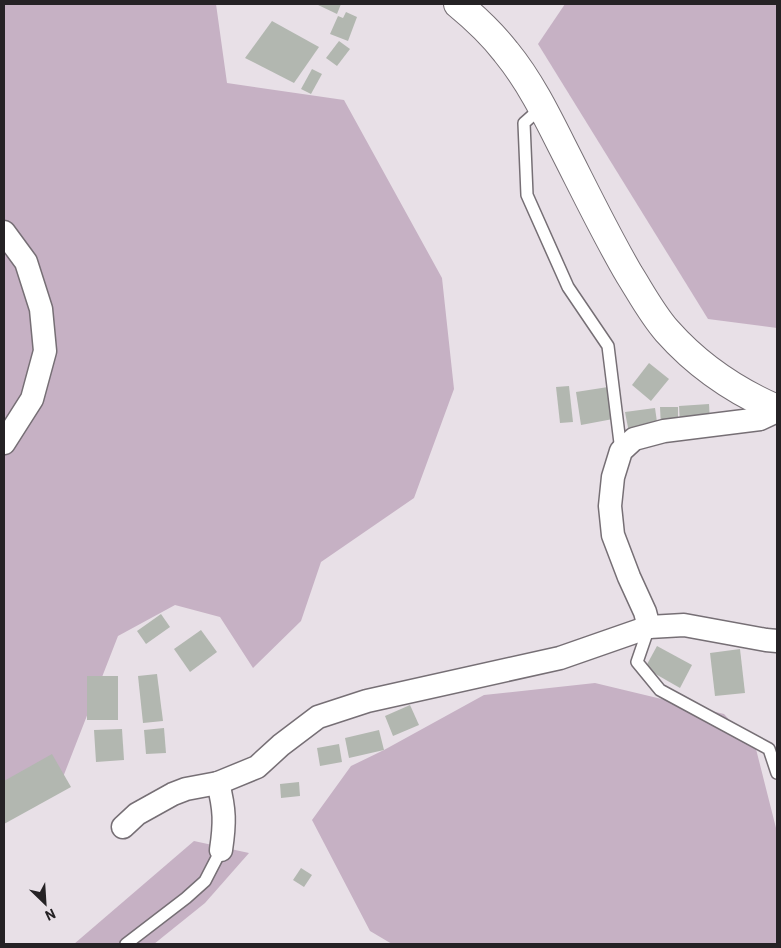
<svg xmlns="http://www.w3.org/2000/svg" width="781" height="948" font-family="Barlow,sans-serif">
<rect width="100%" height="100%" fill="#e8e0e7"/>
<!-- green -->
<g fill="#c6b1c4">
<path d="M4,4h212l11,79 117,17 98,178 12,111 -40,109 -93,64 -20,59 -48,47 -33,-51 -45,-12 -57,31 -60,154 -54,3z"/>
<path d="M565,4h212v324l-69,-9 -170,-275z"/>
<path d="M595,683l129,31 32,35 21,83v112h-385l-22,-13 -58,-111 39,-54 33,-16 100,-55z"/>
<path d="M194,841l55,12 -44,50 -51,41h-80z"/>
</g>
<!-- building -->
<g fill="#b2b7b0">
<path d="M316,4h25l-4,10z"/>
<path d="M346,12l11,5 -9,24 -18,-7 8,-18 5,2z"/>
<path d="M272,21l47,26 -25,36 -49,-25z"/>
<path d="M339,41l11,8 -13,17 -11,-8z"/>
<path d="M312,69l10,5 -11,20 -10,-5z"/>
<path d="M649,363l20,16 -18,22 -19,-16z"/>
<path d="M569,386l4,36 -13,1 -4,-36z"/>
<path d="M608,387l5,32 -32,6 -5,-33z"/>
<path d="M709,404l1,18 -30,2 -1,-18z"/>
<path d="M660,407h18v20h-17z"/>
<path d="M655,408l3,21 -29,4 -4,-21z"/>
<path d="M161,614l9,13 -24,17 -9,-13z"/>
<path d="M201,630l16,22 -27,20 -16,-23z"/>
<path d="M657,646l35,19 -12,23 -35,-20z"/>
<path d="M740,649l5,44 -30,3 -5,-43z"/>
<path d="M157,674l6,47 -20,2 -5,-47z"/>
<rect x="87" y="676" width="31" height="44"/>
<path d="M410,705l9,20 -26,11 -8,-20z"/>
<path d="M164,728l2,25 -20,1 -2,-24z"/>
<path d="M122,729l2,31 -28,2 -2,-32z"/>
<path d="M379,730l5,20 -35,8 -4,-20z"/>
<path d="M339,744l3,18 -22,4 -3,-18z"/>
<path d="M52,754l19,33 -67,37v-43z"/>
<path d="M299,782l1,14 -19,2 -1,-14z"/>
<path d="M301,868l11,7 -8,12 -11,-7z"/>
</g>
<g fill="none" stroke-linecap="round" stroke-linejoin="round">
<!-- service casing -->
<g stroke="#766f75" stroke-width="14">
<g id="service">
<path d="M542,107l-18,16 3,72 41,92 40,59 13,105"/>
<path d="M649,627l-12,35 23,28 109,59 8,24"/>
<path d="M126,944l60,-46 19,-17 16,-31"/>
</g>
</g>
<!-- minor casing -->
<g stroke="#766f75" stroke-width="25">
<g id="minor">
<path d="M4,232l22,30 15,47 4,42 -13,48 -28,44"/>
<path d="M649,627l-4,-15 -16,-35 -16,-42 -3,-29 3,-29 8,-26 13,-12 30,-8 96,-12 17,-8"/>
<path d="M218,783c7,27 7,40 3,67"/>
<path d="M123,827l14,-13 36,-20 13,-5 32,-6 39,-16 24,-22 37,-28 49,-16 193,-43 89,-31 35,-2 82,15 11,1"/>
</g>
</g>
<!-- tertiary casing -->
<g stroke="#766f75" stroke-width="30">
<path id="tertiary" d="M458,4c17,14 34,30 48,48 23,28 40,62 56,94 22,43 43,87 67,128 12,19 23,40 38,57 31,35 68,60 110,78"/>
</g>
<!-- service -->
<use href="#service" stroke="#fff" stroke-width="11"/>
<!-- minor -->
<use href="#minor" stroke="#fff" stroke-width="22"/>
<!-- tertiary -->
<use href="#tertiary" stroke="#fff" stroke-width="28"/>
</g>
<!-- border -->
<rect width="781" height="948" fill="none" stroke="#252225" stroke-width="10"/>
<!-- north arrow -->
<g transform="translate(45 903) rotate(155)" stroke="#e8e0e7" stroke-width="4" paint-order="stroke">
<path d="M0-4L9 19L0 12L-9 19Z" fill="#252225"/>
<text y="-8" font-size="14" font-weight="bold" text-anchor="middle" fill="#252225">N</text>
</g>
</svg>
